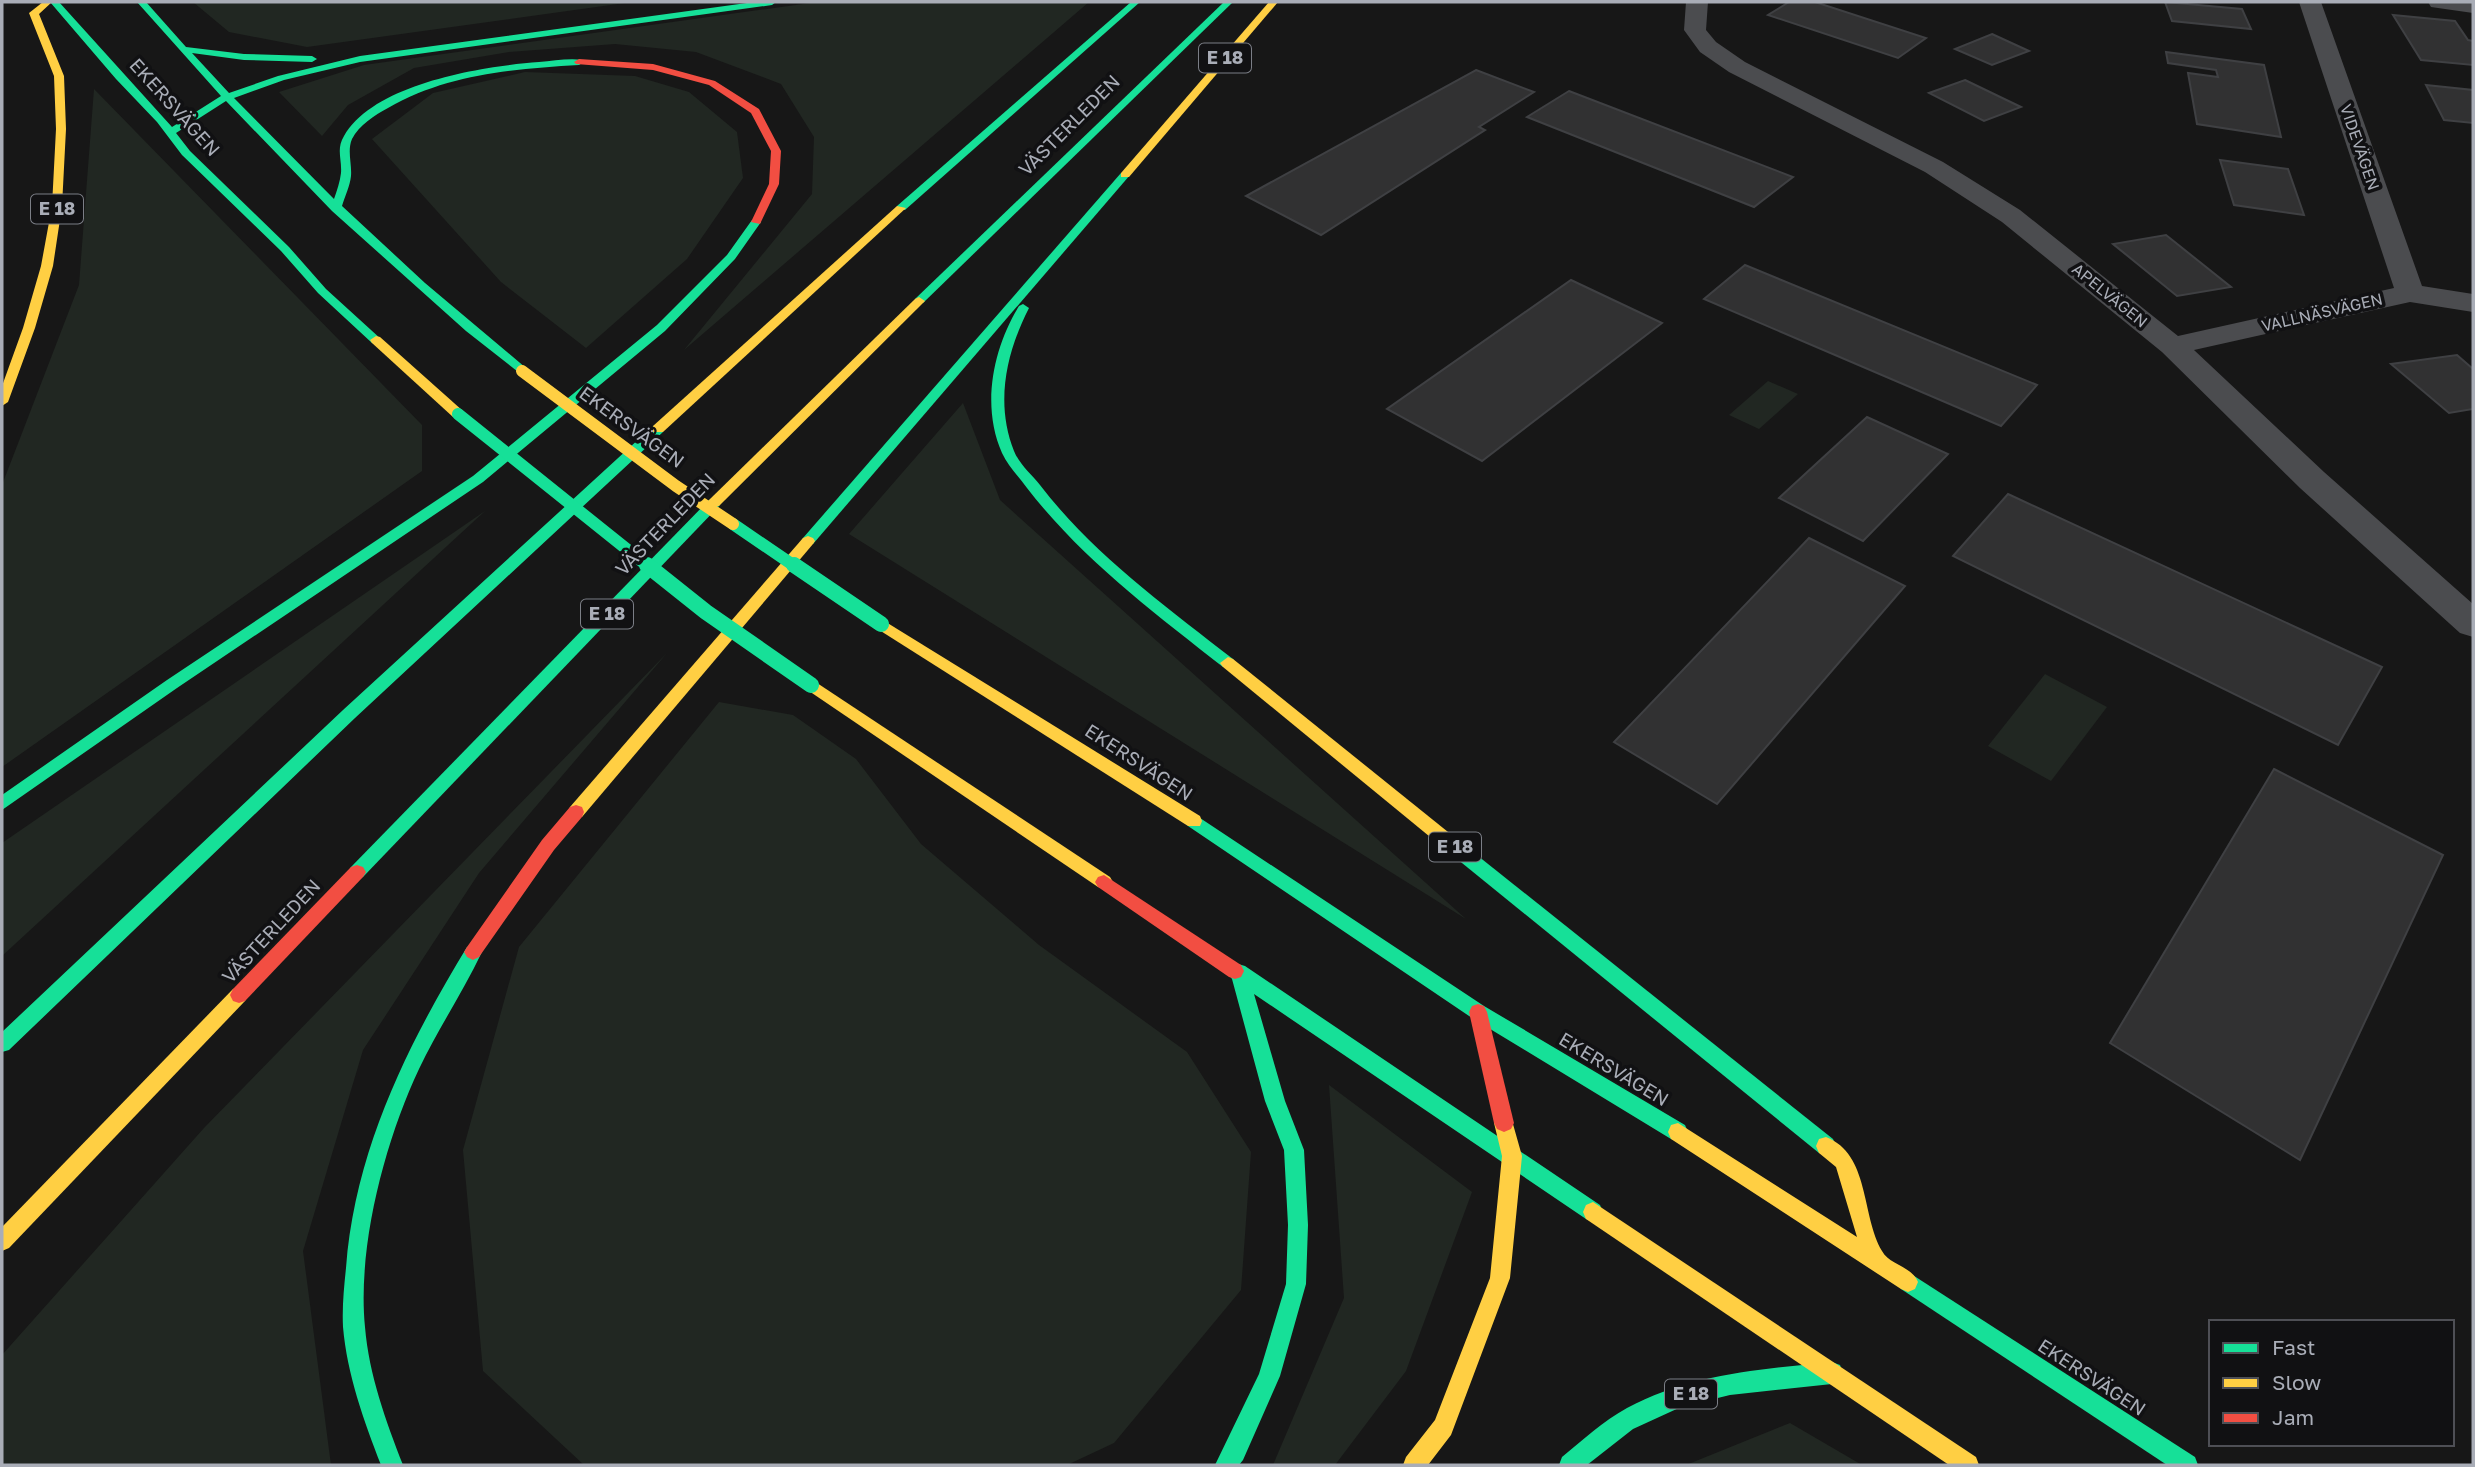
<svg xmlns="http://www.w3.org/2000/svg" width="2475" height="1467" font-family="'Golos Text',sans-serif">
<rect width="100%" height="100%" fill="#171717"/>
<!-- green -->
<g fill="#212722">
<path d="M193,2h439l-325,45 -78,-15z"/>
<path d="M817,2h272l-405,348 128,-156 2,-57 -33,-53 -85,-32 -81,-8 -106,8 -95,16 -66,37 -26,31 -43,-44 85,-27z"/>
<path d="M525,72l110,4 54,16 48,40 6,46 -56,81 -101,89 -85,-66 -129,-143 61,-46z"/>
<path d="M94,89l328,336v46l-420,296v-282l77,-200z"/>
<path d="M1768,381l30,13 -39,35 -30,-14z"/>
<path d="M963,403l37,97 466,419 -617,-385z"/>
<path d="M485,511l-483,445v-113z"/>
<path d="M667,653l-188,220 -116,177 -60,201 28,214h-329v-110l202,-227z"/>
<path d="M2045,674l62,33 -56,74 -63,-35z"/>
<path d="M719,702l74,13 63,44 65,85 118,101 148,107 64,100 -10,138 -127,153 -47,22h-483l-101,-94 -20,-221 56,-203z"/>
<path d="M1329,1085l143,107 -66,179 -71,94h-62l71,-167z"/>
<path d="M1790,1423l72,42h-176z"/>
</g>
<!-- building -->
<g fill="#313132" stroke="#3f4043" stroke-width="2">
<path d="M1789,2h26l111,36 -28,20 -130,-43z"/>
<path d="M2165,2l77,7 9,20 -79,-8z"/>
<path d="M2393,15l62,6 13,19 5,1v24l-52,-5z"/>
<path d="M1992,34l37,17 -37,14 -37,-16z"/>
<path d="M2166,52l98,13 17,72 -84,-13 -9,-51 30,4 -2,-7 -48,-7z"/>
<path d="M1476,70l58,22 -55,35 6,3 -164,105 -75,-39z"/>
<path d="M1965,80l56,27 -37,14 -55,-28z"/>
<path d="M2426,85l47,5v33l-29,-3z"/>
<path d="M1569,91l224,86 -39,30 -227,-90z"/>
<path d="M2220,160l68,9 16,46 -70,-10z"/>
<path d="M2166,235l65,52 -54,9 -64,-52z"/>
<path d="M1745,265l292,120 -36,41 -297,-127z"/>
<path d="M1571,280l91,43 -180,138 -95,-52z"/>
<path d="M2457,355l16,14v40l-24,4 -58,-49z"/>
<path d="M1867,417l81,37 -85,87 -84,-43z"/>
<path d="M2008,494l374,173 -44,78 -385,-189z"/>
<path d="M1809,538l96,48 -188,218 -103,-62z"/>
<path d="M2274,769l169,86 -143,305 -190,-117z"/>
</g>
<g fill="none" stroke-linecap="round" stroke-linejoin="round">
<!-- street -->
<g fill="#4b4c4f" fill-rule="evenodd">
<path d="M1686,2h22l-2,28 10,12 29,20 198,100 77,48 158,126 216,-48 -95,-286h22l101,284 51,8v18l-63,-10 -216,48 130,122 149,132v33l-13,-4 -160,-145 -138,-136 -160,-130 -77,-50 -196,-100 -29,-20 -16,-22z"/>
<path d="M2428,2h45v11l-42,-6z"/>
</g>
<!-- fast -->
<g fill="#16e098" fill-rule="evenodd">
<path d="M50,2h9l113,125 49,-31 -84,-94h9l40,45 58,7 68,2 5,3 -5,3 -68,-2 -52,-7 37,40 49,-17 82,-20 394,-54h22l-4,3 -412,57 -76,18 -50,18 100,101c3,-9 6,-17 7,-26 1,-14 -5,-24 3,-37 30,-53 140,-70 195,-74 14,-1 30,-4 43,-2l2,2 -5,3c-66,4 -132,9 -191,43 -13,7 -29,17 -36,31 -5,12 0,24 -1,37 -1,10 -6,20 -9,30l83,77 101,85 2,3 -6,4 -56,-44 -134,-120 -106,-110 -50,32 14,18 99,96 37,42 56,51 -6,4 -4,-1 -54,-50 -37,-42 -99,-96 -25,-33 -41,-43z"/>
<path d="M1131,2h9l-235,208h-8v-4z"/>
<path d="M1224,2h9l-310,301h-8v-4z"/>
<path d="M1121,173l9,2 -317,369h-10l-2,-3 2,-3z"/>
<path d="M752,220l9,2 -26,37 -70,72 -182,151 -306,206 -175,122v-15l165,-115 306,-204 184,-151 70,-70z"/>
<path d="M1023,304l6,4c-23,45 -34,95 -15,143 5,13 18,24 26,34 53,69 125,121 193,174l3,4 -3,4h-10c-70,-55 -141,-108 -196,-179 -8,-11 -19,-22 -25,-35 -21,-47 -9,-105 17,-147z"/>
<path d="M658,425l5,1v6l-308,286 -346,332 -7,2v-20l341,-322 310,-284z"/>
<path d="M714,499l7,4 -2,3 -356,371 -6,2 -6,-2 -3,-5 3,-5 358,-367z"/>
<path d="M1194,814l290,192 201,119 3,7 -3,7 -7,2 -7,-2 -199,-121 -284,-192 -2,-5 2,-5z"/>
<path d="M1452,838l6,2 375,299 3,7 -3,7 -7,2 -7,-2 -373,-303 -2,-5 2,-5z"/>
<path d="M473,944l6,3 3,5c-19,40 -44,77 -63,117 -34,72 -62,178 -54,258 4,48 21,94 38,138h-22c-17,-44 -34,-91 -38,-138 -1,-20 1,-40 3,-59 9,-118 61,-222 121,-321z"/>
<path d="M1235,963l10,3 355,239 3,7 -3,7 -7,3 -7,-3 -332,-225 31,107 19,49 4,75 -2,59 -26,92 -37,84 -4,5h-24l44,-91 27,-90 2,-59 -4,-75 -19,-49 -33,-122 -6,-8 3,-6z"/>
<path d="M1908,1272l287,185 3,8h-31l-266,-176 -3,-7 3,-7z"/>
<path d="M1832,1362l8,3 3,8 -3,8 -8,3 -102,11 -49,12 -48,22 -46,36h-28l3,-8c21,-17 41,-36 65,-49 63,-34 134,-39 205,-46z"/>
</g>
<!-- slow -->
<g fill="#ffcf43" fill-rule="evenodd">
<path d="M43,2h9l-13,12 25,62 2,53 -4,77 -9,60 -18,62 -27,74 -6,4v-20l21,-58 18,-62 11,-60 4,-77 -2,-53 -25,-63z"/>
<path d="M1269,2h9l-149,175h-8v-4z"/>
<path d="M897,206l9,2 -243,224h-10v-6z"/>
<path d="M919,297l6,4 -2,2 -204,203h-10l-2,-3 2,-3 206,-201z"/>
<path d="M376,336l4,1 83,74v6h-10l-81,-74 -2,-3z"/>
<path d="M808,536l5,2 2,3 -2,3 -231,273h-12l-2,-5 2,-5 233,-269z"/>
<path d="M881,619l319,197 2,5 -2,5h-12l-312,-198 -2,-4 2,-4z"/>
<path d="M1228,657l5,2 225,181 2,5 -2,5 -6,2 -6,-2 -223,-183 -3,-4z"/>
<path d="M811,679l299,198 3,5 -3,5 -6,2 -6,-2 -292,-198 -3,-4z"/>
<path d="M239,987l6,2 3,6 -3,6 -236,247 -7,3v-24l231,-238z"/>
<path d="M1504,1114l7,3 11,39 -12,122 -59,157 -23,30h-25l3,-8 29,-37 55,-142 12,-122 -8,-33 3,-6z"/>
<path d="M1678,1123l179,114 -21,-70 -17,-14 -3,-7 3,-7 7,-2c44,17 35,78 56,114 7,14 30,15 36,31l-3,7 -7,3 -7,-3 -230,-150 -3,-7 3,-7z"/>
<path d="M1593,1202l383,255 3,8h-30l-363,-246 -3,-7 3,-7z"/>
</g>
<!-- jam -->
<g fill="#f24e42" fill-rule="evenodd">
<path d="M579,59l74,5 62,17 44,28 22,42 -2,33 -19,40 -9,-2 18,-38 2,-33 -20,-38 -42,-28 -56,-15 -77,-6 -2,-2z"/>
<path d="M576,805l6,2 2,5 -2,5 -28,33 -75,107 -6,3 -6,-3 -3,-5 3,-5 75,-107 28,-33z"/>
<path d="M357,865l6,2 3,5 -3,5 -118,124 -6,2 -6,-2 -3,-6 3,-6 118,-122z"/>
<path d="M1104,875l137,90 3,6 -3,6 -6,2 -6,-2 -131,-90 -3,-5 3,-5z"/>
<path d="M1478,1004l6,2 3,6 27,111 -3,6 -7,3 -7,-3 -3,-6 -25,-111 3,-6z"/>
</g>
<!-- fast-bridge-far1 -->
<g stroke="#16e098" stroke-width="12">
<path d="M458,414l191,153"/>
<path d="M733,524l63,43"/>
</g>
<!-- fast-bridge -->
<g stroke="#16e098" stroke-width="16">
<path d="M647,565l59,47 105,73"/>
<path d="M794,565l87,59"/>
</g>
<!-- slow-bridge -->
<path stroke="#ffcf43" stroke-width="12" d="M522,371l154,115 57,38"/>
</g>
<g text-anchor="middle" stroke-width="7" stroke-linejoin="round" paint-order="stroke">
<!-- far-street labels -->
<g font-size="16" fill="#a9adb7" stroke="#111113">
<text transform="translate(2360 147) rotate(71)" y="6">VIDEVÄGEN</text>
<text transform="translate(2110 295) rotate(39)" y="6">APELVÄGEN</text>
<text transform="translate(2322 312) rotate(-13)" y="6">VALLNÄSVÄGEN</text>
</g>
<!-- shield labels -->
<g fill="#111113" stroke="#7b7e86" stroke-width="2">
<rect x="1199" y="43.5" width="52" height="29" rx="5"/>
<rect x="31" y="194.5" width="52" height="29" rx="5"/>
<rect x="581" y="599.5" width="52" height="29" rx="5"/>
<rect x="1429" y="832.5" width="52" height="29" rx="5"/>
<rect x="1665" y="1379.5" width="52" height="29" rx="5"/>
</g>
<g font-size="18" font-weight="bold" fill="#a9adb7">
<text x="1225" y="64">E 18</text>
<text x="57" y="215">E 18</text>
<text x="607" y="620">E 18</text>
<text x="1455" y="853">E 18</text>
<text x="1691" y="1400">E 18</text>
</g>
<!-- street labels -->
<g font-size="19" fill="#a9adb7" stroke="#111113">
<text transform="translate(175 107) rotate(48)" y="7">EKERSVÄGEN</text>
<text transform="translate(1069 125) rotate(-45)" y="7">VÄSTERLEDEN</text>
<text transform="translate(632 427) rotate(36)" y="7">EKERSVÄGEN</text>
<text transform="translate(665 524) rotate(-46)" y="7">VÄSTERLEDEN</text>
<text transform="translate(1139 762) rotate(33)" y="7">EKERSVÄGEN</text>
<text transform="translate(271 931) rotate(-47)" y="7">VÄSTERLEDEN</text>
<text transform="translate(1614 1069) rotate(31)" y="7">EKERSVÄGEN</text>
<text transform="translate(2092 1377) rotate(33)" y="7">EKERSVÄGEN</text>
</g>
</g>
<!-- border -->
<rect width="2475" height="1467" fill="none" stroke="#a9adb7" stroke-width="7"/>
<!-- legend -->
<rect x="2209" y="1320" width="245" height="126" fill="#111113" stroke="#4e4f55" stroke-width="2"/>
<rect x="2223" y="1343" width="35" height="10" fill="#16e098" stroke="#4e4f55" stroke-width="2"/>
<text x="2272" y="1355" font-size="21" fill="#a9adb7">Fast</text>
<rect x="2223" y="1378" width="35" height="10" fill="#ffcf43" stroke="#4e4f55" stroke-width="2"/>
<text x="2272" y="1390" font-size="21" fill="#a9adb7">Slow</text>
<rect x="2223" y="1413" width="35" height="10" fill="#f24e42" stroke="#4e4f55" stroke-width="2"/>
<text x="2272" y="1425" font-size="21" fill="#a9adb7">Jam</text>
</svg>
